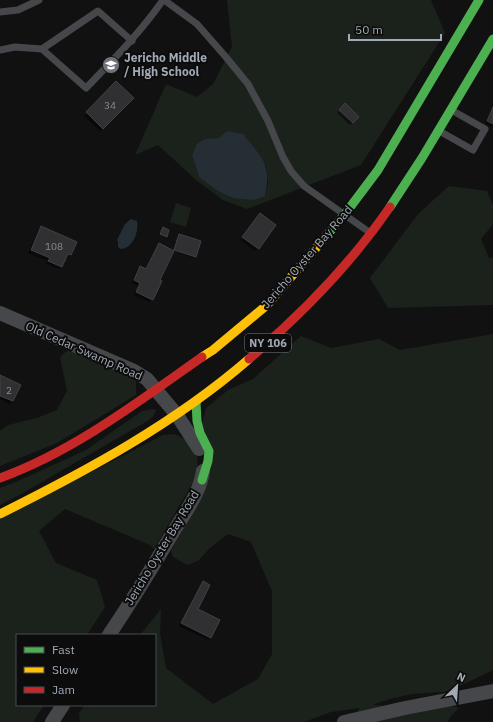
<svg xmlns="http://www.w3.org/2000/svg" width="493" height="722" font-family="'IBM Plex Sans',sans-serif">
<rect width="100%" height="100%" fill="#111"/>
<!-- green -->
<g fill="#1b221b" fill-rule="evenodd">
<path d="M227,0h204l14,33 -84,132 -114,44 -24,-9 -27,-20 -38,-35 -23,10 31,-71 31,13 16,-13 19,-37zM219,138l47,27 2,18 -3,13 -66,-19 -7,-22c8,-15 11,-15 27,-17z"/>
<path d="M449,186l38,5 6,14v19l-12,15 8,19 4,-1v48l-105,3 -18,-30 48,-64z"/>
<path d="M176,203l15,5 -5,19 -16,-5z"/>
<path d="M493,334v336l-39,19 -11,3 -31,2 -22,5 -18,6 21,1 55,-1 11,3 -8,8 -4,6h-102l9,-6 6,-8 -29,4 -27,10h-224l-1,-9 6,-8h70v-70h-15l21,-26 -1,24 6,35 47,36 45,-25 14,-25v-63l-21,-49 -23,-8 -18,14 -12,13 -11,4 -14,-8 -2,-6 34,-63 -3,-65 4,-15 22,-18 25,-11 48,-43 30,12 48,-9 21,11z"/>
<path d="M69,349l62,27 5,5v14l-79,48 -57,23v-35l8,-6 29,-7 20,-8 10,-19 -7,-34z"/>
<path d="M153,409l3,1 -2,5 -5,5 -126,73 -23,12v-17l18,-7 68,-31 56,-39z"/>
<path d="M175,434c22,11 26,21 20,45l-41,70 -4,-4 -85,-36 -26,22 17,32 41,17 8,27 -18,28h-70v70h27l-11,17h-33v-203l163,-84z"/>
</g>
<!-- water -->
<g fill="#242e34">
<path d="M227,131l16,3c19,24 29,30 22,62l-11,4 -21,-2 -15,-7 -19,-14 -7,-22 5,-11 8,-5 14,-1z"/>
<path d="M131,219l6,2c2,11 -4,27 -16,28l-3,-2v-5l-1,-2 8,-16z"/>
</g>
<!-- shadow -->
<g fill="#0007">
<path d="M116,82l16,16 -32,33 -16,-15z"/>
<path d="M345,105l13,12 -8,8 -13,-12z"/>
<path d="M493,105v22l-8,-3z"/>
<path d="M41,227l29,28 -3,3 -1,-1 -4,9 -3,3 -13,-5 2,-3 -20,-8 10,-23z"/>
<path d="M179,236l16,20 -1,2 -20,-7z"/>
<path d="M242,238l15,11 -2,2 -15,-11z"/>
<path d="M159,245v35l-7,19 -3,3 -15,-7 4,-9 -6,-3 5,-13 3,-3 5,3 11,-22z"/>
<path d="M0,376l19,9 -7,16 -3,3 -9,-5z"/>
<path d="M203,582l-6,27 13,29 -2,2 -29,-14 21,-41z"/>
</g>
<!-- building -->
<g fill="#303032" stroke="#3f4245">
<path d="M116,81l18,17 -31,31 -17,-17z"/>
<path d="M345,103l14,14 -6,6 -14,-13z"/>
<path d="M493,107v17l-6,-3z"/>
<path d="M260,213l16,12 -17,24 -17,-12z"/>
<path d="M41,226l36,16 -6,13 -3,-1 -6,13 -14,-6 2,-3 -19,-8z"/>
<path d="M163,227l6,3 -2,7 -7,-3z"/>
<path d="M179,234l22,7 -5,16 -22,-7z"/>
<path d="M159,243l15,8 -14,29 2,1 -9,19 -17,-8 4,-9 -6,-3 6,-14 6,3z"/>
<path d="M0,375l21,10 -8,16 -13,-5z"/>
<path d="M203,581l7,4 -12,24 22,11 -9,18 -30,-15z"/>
</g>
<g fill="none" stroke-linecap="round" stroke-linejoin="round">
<!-- lane -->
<g stroke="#45474a" stroke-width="7">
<path d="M164,0l33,24 28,32 23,28 20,37 15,36 8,14 13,15 65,46"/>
<path d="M0,12l18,-2 21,-10"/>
<path d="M42,49l56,-38 34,30"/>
<path d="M0,50l15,-3 27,2 44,39c28,-29 54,-55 77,-88"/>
<path d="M441,132l32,18 12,-21 -32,-18"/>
</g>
<!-- street -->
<g stroke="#45474a" stroke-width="14">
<path d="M0,313l134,58 13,8 9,11 21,25 22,34"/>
<path d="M109,635c22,-33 43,-67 63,-101 11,-19 28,-40 31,-63"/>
<path d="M52,722l11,-17"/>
<path d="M344,722l61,-14 88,-17"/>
</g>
<!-- fast -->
<g stroke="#4caf50" stroke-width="9">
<path d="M390,207l32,-49 71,-119"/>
<path d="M327,235l18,-21 33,-44 101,-170"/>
<path d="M196,402l1,19 3,12 9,18 -1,10 -6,19"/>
</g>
<!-- slow -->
<g stroke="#ffc107" stroke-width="9">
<path d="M202,357l11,-7 54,-45 60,-70"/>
<path d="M0,514c88,-44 174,-90 249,-155"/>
</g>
<!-- jam -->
<g stroke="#c62828" stroke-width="9">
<path d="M249,359c53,-45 101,-94 141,-152"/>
<path d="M0,478c74,-27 138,-76 202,-121"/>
</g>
</g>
<!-- icons -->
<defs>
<g id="school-disc" transform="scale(0.9)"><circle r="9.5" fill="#6e747b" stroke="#0c0c0d"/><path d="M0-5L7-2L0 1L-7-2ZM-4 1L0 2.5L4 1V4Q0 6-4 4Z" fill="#fff"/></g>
</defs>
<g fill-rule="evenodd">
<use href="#school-disc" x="111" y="65"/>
</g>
<g text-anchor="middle" stroke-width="4" stroke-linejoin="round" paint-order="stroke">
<!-- number labels -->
<g font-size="10" fill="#848b94">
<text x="110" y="109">34</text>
<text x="54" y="250">108</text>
<text x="9" y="394">2</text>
</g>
<!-- shield labels -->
<rect fill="#0c0c0d" stroke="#747a82" stroke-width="1" x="245" y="334" width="46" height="18" rx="3"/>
<g font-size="11" font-weight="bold" fill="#a0a9b4">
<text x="268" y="347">NY 106</text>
</g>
<!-- poi labels -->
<g font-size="12" font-weight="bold" fill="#a0a9b4" stroke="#0c0c0d" text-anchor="start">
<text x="124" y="62">Jericho Middle<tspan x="124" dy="14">/ High School</tspan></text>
</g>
<!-- street labels -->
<g font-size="12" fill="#a0a9b4" stroke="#0c0c0d">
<text transform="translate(307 257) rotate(-49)" y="4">Jericho Oyster Bay Road</text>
<text transform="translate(84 351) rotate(24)" y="4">Old Cedar Swamp Road</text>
<text transform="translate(162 548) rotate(-59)" y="4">Jericho Oyster Bay Road</text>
</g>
</g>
<!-- legend -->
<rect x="16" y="634" width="140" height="72" fill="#0c0c0d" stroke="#474b50"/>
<rect x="24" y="647" width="20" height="6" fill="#4caf50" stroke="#474b50"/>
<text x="52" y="654" font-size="12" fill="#a0a9b4">Fast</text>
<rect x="24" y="667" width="20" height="6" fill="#ffc107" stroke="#474b50"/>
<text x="52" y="674" font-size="12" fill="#a0a9b4">Slow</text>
<rect x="24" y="687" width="20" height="6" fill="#c62828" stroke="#474b50"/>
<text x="52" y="694" font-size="12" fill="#a0a9b4">Jam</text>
<!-- north arrow -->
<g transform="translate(457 686) rotate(25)" stroke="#0c0c0d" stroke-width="3" paint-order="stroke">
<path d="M0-3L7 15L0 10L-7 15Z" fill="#a0a9b4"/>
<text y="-6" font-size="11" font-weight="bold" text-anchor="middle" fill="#a0a9b4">N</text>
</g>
<!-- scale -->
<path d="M349 34v6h92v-6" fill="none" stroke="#a0a9b4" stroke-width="2"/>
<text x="355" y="34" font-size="12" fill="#a0a9b4" stroke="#0c0c0d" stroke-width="3" paint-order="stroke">50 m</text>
</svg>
